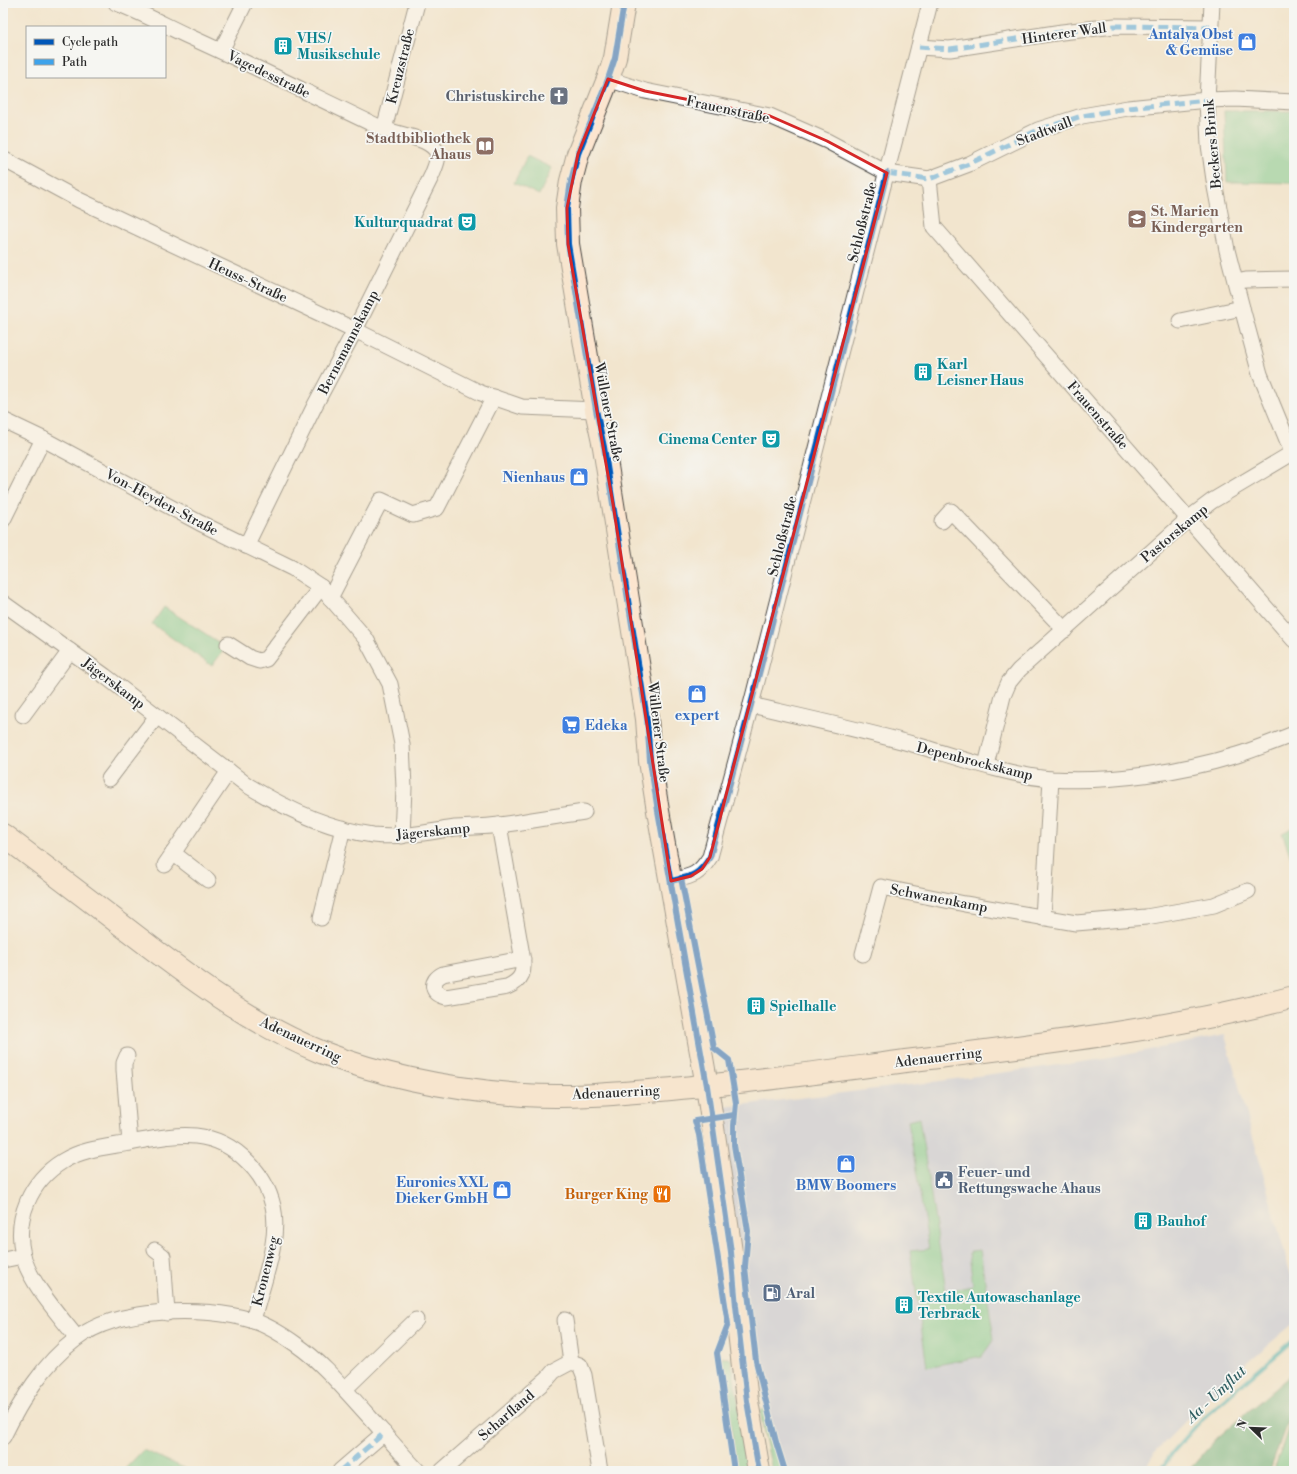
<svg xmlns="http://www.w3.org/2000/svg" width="1297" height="1474" font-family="'Libre Bodoni',serif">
<rect width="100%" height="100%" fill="#f6f6f2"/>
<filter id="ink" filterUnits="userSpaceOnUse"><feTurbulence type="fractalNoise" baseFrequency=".025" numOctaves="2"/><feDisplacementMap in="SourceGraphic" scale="8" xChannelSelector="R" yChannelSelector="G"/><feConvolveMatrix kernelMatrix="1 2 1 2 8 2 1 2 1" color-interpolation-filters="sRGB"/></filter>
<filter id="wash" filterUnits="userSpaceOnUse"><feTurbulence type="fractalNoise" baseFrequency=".012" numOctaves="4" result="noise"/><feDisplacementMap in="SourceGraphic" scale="16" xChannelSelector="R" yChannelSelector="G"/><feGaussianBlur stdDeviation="0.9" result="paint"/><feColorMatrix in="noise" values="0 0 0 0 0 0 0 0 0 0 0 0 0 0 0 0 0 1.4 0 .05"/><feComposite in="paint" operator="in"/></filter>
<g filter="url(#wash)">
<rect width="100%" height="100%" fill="#f2e5ce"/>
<!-- industrial -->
<path fill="#bac4de" d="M1225,1035l69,252v36l-71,60 -67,68 -13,20h-368l-59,-363 202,-24 186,-25z"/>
<!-- green -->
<g fill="#71c98e" stroke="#4e7a5c">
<path d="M1224,111h70v72l-67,-1z"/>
<path d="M527,156l25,12 -13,27 -25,-12z"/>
<path d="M164,607l62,40 -14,19 -60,-42z"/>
<path d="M1294,827v36h-1l-11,-30z"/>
<path d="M919,1118l27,173 27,-5 -4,-32 2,-1v-2l9,-1 14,89 -12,17 -55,11 -17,-116 19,-2 -21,-128z"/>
<path d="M722,1356l9,3 19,112h-13l-16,-113z"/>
<path d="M764,1408l19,63h-11l-12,-59z"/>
<path d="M1294,1411v60h-20z"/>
<path d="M143,1450l48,21h-68z"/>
</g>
<!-- forest -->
<path fill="#5cad79" stroke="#446c52" d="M1294,1372v30l-24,69h-82l29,-33z"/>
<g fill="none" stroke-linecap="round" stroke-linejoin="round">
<!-- stream -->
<path stroke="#3badb4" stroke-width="4" d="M1160,1471l13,-19 30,-34 91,-78"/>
</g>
</g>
<g filter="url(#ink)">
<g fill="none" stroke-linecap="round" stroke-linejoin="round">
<!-- street casing -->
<g stroke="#494743" stroke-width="17">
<g id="street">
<path d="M116,3c25,9 50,23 74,34 64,29 126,60 189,90 16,8 45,9 56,22 6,7 0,18 -3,26l-77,155 -40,75 -69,141"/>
<path d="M1212,3l-5,97 2,45 6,42 12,63 15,58 18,66 32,78"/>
<path d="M919,47l31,2 112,-17 53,-6 95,1"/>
<path d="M221,51l24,-48"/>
<path d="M608,79l37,12 125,25 57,25 60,32 42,6 40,-15 69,-34 44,-14 46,-8 79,-8 28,-1 59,3"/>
<path d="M384,129l33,-126"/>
<path d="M3,159l76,41 276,130 126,63 41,14 74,3"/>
<path d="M929,179l5,48 360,413"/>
<path d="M1236,282l10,-2 48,-1"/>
<path d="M1180,321l62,-13"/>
<path d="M3,420l40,19 157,84 92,45 29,19 45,52 24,45 12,60 2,44 -2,48"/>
<path d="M3,520l40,-81"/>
<path d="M942,521l9,-10 114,119"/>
<path d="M330,598l51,-98 32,15 24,-7 57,-111"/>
<path d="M3,603l102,73 142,109c39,24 81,44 126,50 28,3 55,-3 82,-7 15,-1 30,-1 45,-3 28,-4 56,-9 84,-13"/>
<path d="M228,644l22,14 9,3 7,-2 55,-72"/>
<path d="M751,705c56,13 111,25 165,40 43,13 91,30 135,34 59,4 130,-7 186,-24 19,-6 38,-14 57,-21"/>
<path d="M23,715l47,-64"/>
<path d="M986,765l17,-69 6,-14 10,-12 169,-151 24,-18 82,-49"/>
<path d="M109,779l48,-63"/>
<path d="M499,825l23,130c3,16 1,25 -15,32l-61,10c-15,-4 -17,-16 -3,-23l80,-15"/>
<path d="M173,853l35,27"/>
<path d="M165,865l64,-94"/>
<path d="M671,881c21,-5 27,-5 39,-24l41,-152 83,-328 96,-374"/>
<path d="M321,918l22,-90"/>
<path d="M1043,918l8,-139"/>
<path d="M863,954l18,-67 84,17 111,19 70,-6 68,-12 34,-14"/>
<path d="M127,1056l-3,7v7l6,73"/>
<path d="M155,1250l8,6 4,57"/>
<path d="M3,1260l20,-4"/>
<path d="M565,1320l6,42"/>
<path d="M77,1338c-17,-22 -48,-56 -54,-83 -9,-36 7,-74 40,-94 19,-12 44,-14 66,-18 45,-8 83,-18 119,19 12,12 21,27 25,44 8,35 -12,80 -20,115"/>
<path d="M345,1389l71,-69"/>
<path d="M3,1437c18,-37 40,-73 73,-98 41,-32 128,-33 175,-19 16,5 32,15 46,25 26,18 47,44 68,67 18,20 35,40 53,59"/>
<path d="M340,1471l44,-38"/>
<path d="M442,1471l106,-93 6,-7 17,-9 9,3 4,10 16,96"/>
</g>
</g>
<!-- secondary casing -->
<g stroke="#494743" stroke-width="24">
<g id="secondary">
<path d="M624,3l-9,55 -7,21 -30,75 -7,27 -4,27 1,36 28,166 8,37 25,159 18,113 3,42 8,50 49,275 24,166 5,54 11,95 12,70"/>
<path d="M3,835c41,31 81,61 121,92 61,47 125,96 197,125 64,25 134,38 202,43 46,3 92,-1 137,-5 85,-7 169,-19 254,-30 127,-16 255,-30 380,-63"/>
</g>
</g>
<!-- street -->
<use href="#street" stroke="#fff" stroke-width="15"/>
<!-- secondary -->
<use href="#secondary" stroke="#fce5cf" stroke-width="22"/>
<!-- quiet -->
<g stroke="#3ea3eb" stroke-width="5" stroke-dasharray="10 5" stroke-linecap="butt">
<path d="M919,47l31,2 112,-17 53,-6 95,1"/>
<path d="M887,173l42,6 40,-15 69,-34 44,-14 46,-8 79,-8"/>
<path d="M340,1471l44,-38"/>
</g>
<!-- cycleway casing -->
<g stroke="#f6f6f2" stroke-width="8">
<g id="cycleway">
<path d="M624,3l-9,55 -7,21 -30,75 -7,27 -4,27 1,36 28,166 8,37 25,159 18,113 3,42 8,50 49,275 24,166 5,54 11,95 12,70"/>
<path d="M681,878l33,170 15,12 7,43 -2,22v20l14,86 -3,36 11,94 20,81 9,29"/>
<path d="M671,881c21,-5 27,-5 39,-24l41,-152 136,-532"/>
<path d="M734,1471l-17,-118 11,-29 -29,-189 -4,-14 39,-6"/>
</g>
</g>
<!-- cycleway -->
<use href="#cycleway" stroke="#0057b8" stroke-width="6"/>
</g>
</g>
<!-- marked area -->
<path d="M0 0H1297V1474H0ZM608,79l37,12 125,25 57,25 60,32 -177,684 -8,12 -11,7 -20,5 -58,-377 -45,-260 -1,-36 11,-54z" fill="#f2e5ce" fill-opacity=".55" fill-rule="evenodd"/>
<path fill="none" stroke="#d62828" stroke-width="3" stroke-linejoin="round" d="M608,79l37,12 125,25 57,25 60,32 -177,684 -8,12 -11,7 -20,5 -58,-377 -45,-260 -1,-36 11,-54z"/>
<!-- icons -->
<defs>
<g id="shop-square" transform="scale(1)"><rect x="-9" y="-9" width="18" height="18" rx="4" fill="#3f7fe0" stroke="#f6f6f2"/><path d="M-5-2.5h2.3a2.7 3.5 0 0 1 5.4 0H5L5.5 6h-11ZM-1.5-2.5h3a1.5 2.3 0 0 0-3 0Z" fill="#fff"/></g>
<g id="building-square" transform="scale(1)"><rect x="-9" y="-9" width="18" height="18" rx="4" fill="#0f9aa8" stroke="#f6f6f2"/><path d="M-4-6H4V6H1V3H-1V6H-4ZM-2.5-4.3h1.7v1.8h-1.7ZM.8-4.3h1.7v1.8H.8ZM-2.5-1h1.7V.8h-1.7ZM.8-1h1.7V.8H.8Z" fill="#fff"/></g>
<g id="church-square" transform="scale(1)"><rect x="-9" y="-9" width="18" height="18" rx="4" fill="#6b7280" stroke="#f6f6f2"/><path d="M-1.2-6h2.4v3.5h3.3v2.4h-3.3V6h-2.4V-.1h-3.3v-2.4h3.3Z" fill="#fff"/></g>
<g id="library-square" transform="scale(1)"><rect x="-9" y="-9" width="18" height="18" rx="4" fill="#8d6e63" stroke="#f6f6f2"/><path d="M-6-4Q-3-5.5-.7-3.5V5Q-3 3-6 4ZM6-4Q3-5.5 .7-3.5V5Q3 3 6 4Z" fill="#fff"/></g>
<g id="school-square" transform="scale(1)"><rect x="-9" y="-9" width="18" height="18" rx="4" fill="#8d6e63" stroke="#f6f6f2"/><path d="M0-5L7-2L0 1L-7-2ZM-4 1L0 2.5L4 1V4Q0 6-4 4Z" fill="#fff"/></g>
<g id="theatre-square" transform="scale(1)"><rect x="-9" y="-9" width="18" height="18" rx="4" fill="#0f9aa8" stroke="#f6f6f2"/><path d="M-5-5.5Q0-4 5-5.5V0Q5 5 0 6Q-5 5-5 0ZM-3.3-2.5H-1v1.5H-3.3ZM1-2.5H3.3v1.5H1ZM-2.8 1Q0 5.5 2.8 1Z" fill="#fff"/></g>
<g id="supermarket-square" transform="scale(1)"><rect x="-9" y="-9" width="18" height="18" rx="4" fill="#3f7fe0" stroke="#f6f6f2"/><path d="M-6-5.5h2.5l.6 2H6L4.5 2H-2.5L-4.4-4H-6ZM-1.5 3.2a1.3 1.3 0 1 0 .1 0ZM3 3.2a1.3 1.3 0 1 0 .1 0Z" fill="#fff"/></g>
<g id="civic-square" transform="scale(1)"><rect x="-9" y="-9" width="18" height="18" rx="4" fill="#5c6f8a" stroke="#f6f6f2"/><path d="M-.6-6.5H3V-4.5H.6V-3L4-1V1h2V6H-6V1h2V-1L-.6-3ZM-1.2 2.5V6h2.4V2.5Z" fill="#fff"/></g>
<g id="restaurant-square" transform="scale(1)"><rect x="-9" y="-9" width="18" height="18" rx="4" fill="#e8710a" stroke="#f6f6f2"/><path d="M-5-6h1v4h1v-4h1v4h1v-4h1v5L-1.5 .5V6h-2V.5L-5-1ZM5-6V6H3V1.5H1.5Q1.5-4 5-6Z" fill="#fff"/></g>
<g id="fuel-square" transform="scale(1)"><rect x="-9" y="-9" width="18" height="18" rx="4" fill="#5c6f8a" stroke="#f6f6f2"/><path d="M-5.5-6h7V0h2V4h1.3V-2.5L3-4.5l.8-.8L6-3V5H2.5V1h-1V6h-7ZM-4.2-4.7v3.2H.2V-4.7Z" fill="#fff"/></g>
</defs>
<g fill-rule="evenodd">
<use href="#shop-square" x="1247" y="42"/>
<use href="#building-square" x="283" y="46"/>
<use href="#church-square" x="559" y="96"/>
<use href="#library-square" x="485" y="146"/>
<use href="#school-square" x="1137" y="219"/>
<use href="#theatre-square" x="467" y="222"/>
<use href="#building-square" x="923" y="372"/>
<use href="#theatre-square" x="771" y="439"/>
<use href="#shop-square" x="579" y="477"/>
<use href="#shop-square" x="697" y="694"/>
<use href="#supermarket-square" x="571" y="725"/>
<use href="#building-square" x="756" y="1006"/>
<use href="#shop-square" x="846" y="1164"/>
<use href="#civic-square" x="944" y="1180"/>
<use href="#shop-square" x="502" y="1190"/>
<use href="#restaurant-square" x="662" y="1194"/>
<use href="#building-square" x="1143" y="1221"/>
<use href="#fuel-square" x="772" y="1293"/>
<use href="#building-square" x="904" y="1305"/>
</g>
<g text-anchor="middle" stroke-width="3.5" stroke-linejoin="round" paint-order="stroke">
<!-- street labels -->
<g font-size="14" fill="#2b2b2b" stroke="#f6f6f2">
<text transform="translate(1064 33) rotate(-8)" y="5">Hinterer Wall</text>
<text transform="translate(400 66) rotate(-76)" y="5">Kreuzstraße</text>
<text transform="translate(269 74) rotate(26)" y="5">Vagedesstraße</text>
<text transform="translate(728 109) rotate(12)" y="5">Frauenstraße</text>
<text transform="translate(1044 131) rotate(-21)" y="5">Stadtwall</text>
<text transform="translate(1212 144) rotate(-95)" y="5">Beckers Brink</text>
<text transform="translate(862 222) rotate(-76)" y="5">Schloßstraße</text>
<text transform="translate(248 280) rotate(25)" y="5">Heuss-Straße</text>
<text transform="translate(348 342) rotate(-63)" y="5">Bernsmannskamp</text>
<text transform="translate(609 412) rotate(79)" y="5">Wüllener Straße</text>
<text transform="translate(1098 415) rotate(49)" y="5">Frauenstraße</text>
<text transform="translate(162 502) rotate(28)" y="5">Von-Heyden-Straße</text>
<text transform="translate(1174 533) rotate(-40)" y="5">Pastorskamp</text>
<text transform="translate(782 536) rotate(-76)" y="5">Schloßstraße</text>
<text transform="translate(114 683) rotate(37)" y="5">Jägerskamp</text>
<text transform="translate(659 732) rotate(83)" y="5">Wüllener Straße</text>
<text transform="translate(975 761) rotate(14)" y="5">Depenbrockskamp</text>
<text transform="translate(433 831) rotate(-6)" y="5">Jägerskamp</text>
<text transform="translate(939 898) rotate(11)" y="5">Schwanenkamp</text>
<text transform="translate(301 1039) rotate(25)" y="5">Adenauerring</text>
<text transform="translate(938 1057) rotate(-7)" y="5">Adenauerring</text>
<text transform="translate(616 1092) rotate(-3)" y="5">Adenauerring</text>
<text transform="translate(265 1271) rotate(-76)" y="5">Kronenweg</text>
<text transform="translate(506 1415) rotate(-41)" y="5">Scharfland</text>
</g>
<!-- shop labels -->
<g font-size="14" font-weight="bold" fill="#366cbe" stroke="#f6f6f2" text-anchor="end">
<text x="1233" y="39">Antalya Obst<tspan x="1233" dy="16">&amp; Gemüse</tspan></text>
<text x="565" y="482">Nienhaus</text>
<text x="697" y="720" text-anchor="middle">expert</text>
<text x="585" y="730" text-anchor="start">Edeka</text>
<text x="488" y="1187">Euronics XXL<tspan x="488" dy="16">Dieker GmbH</tspan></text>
<text x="846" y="1190" text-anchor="middle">BMW Boomers</text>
</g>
<!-- culture labels -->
<g font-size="14" font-weight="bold" fill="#0d838f" stroke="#f6f6f2" text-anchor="start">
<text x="297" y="43">VHS /<tspan x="297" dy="16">Musikschule</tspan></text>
<text x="453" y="227" text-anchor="end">Kulturquadrat</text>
<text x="937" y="369">Karl<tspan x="937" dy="16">Leisner Haus</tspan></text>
<text x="757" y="444" text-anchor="end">Cinema Center</text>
<text x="770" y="1011">Spielhalle</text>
<text x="1157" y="1226">Bauhof</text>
<text x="918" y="1302">Textile Autowaschanlage<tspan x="918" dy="16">Terbrack</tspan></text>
</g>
<!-- worship labels -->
<g font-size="14" font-weight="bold" fill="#5b616d" stroke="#f6f6f2" text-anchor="end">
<text x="545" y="101">Christuskirche</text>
</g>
<!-- education labels -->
<g font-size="14" font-weight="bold" fill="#785e54" stroke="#f6f6f2" text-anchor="end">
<text x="471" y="143">Stadtbibliothek<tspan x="471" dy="16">Ahaus</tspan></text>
<text x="1151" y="216" text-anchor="start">St. Marien<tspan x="1151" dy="16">Kindergarten</tspan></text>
</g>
<!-- service labels -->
<g font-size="14" font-weight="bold" fill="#4e5e75" stroke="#f6f6f2" text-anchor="start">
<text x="958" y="1177">Feuer- und<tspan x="958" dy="16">Rettungswache Ahaus</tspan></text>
<text x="786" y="1298">Aral</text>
</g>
<!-- food labels -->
<g font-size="14" font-weight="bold" fill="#c56008" stroke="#f6f6f2" text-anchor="end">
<text x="648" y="1199">Burger King</text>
</g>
<!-- water labels -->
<g font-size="15" font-style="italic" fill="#315f62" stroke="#f6f6f2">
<text transform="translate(1216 1394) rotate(-43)" y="5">Aa - Umflut</text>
</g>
</g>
<!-- margin -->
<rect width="1297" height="1474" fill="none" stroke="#f6f6f2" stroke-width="16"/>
<!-- legend -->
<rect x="26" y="26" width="140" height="52" fill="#f6f6f2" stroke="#a5a5a2"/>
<rect x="34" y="39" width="20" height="6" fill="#0057b8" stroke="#a5a5a2"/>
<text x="62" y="46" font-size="12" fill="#2b2b2b">Cycle path</text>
<rect x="34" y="59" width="20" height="6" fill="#3ea3eb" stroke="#a5a5a2"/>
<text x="62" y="66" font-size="12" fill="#2b2b2b">Path</text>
<!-- north arrow -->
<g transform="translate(1251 1428) rotate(293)" stroke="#f6f6f2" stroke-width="3" paint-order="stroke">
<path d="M0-3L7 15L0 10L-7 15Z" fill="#2b2b2b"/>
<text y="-6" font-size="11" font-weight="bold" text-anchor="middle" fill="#2b2b2b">N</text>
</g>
</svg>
